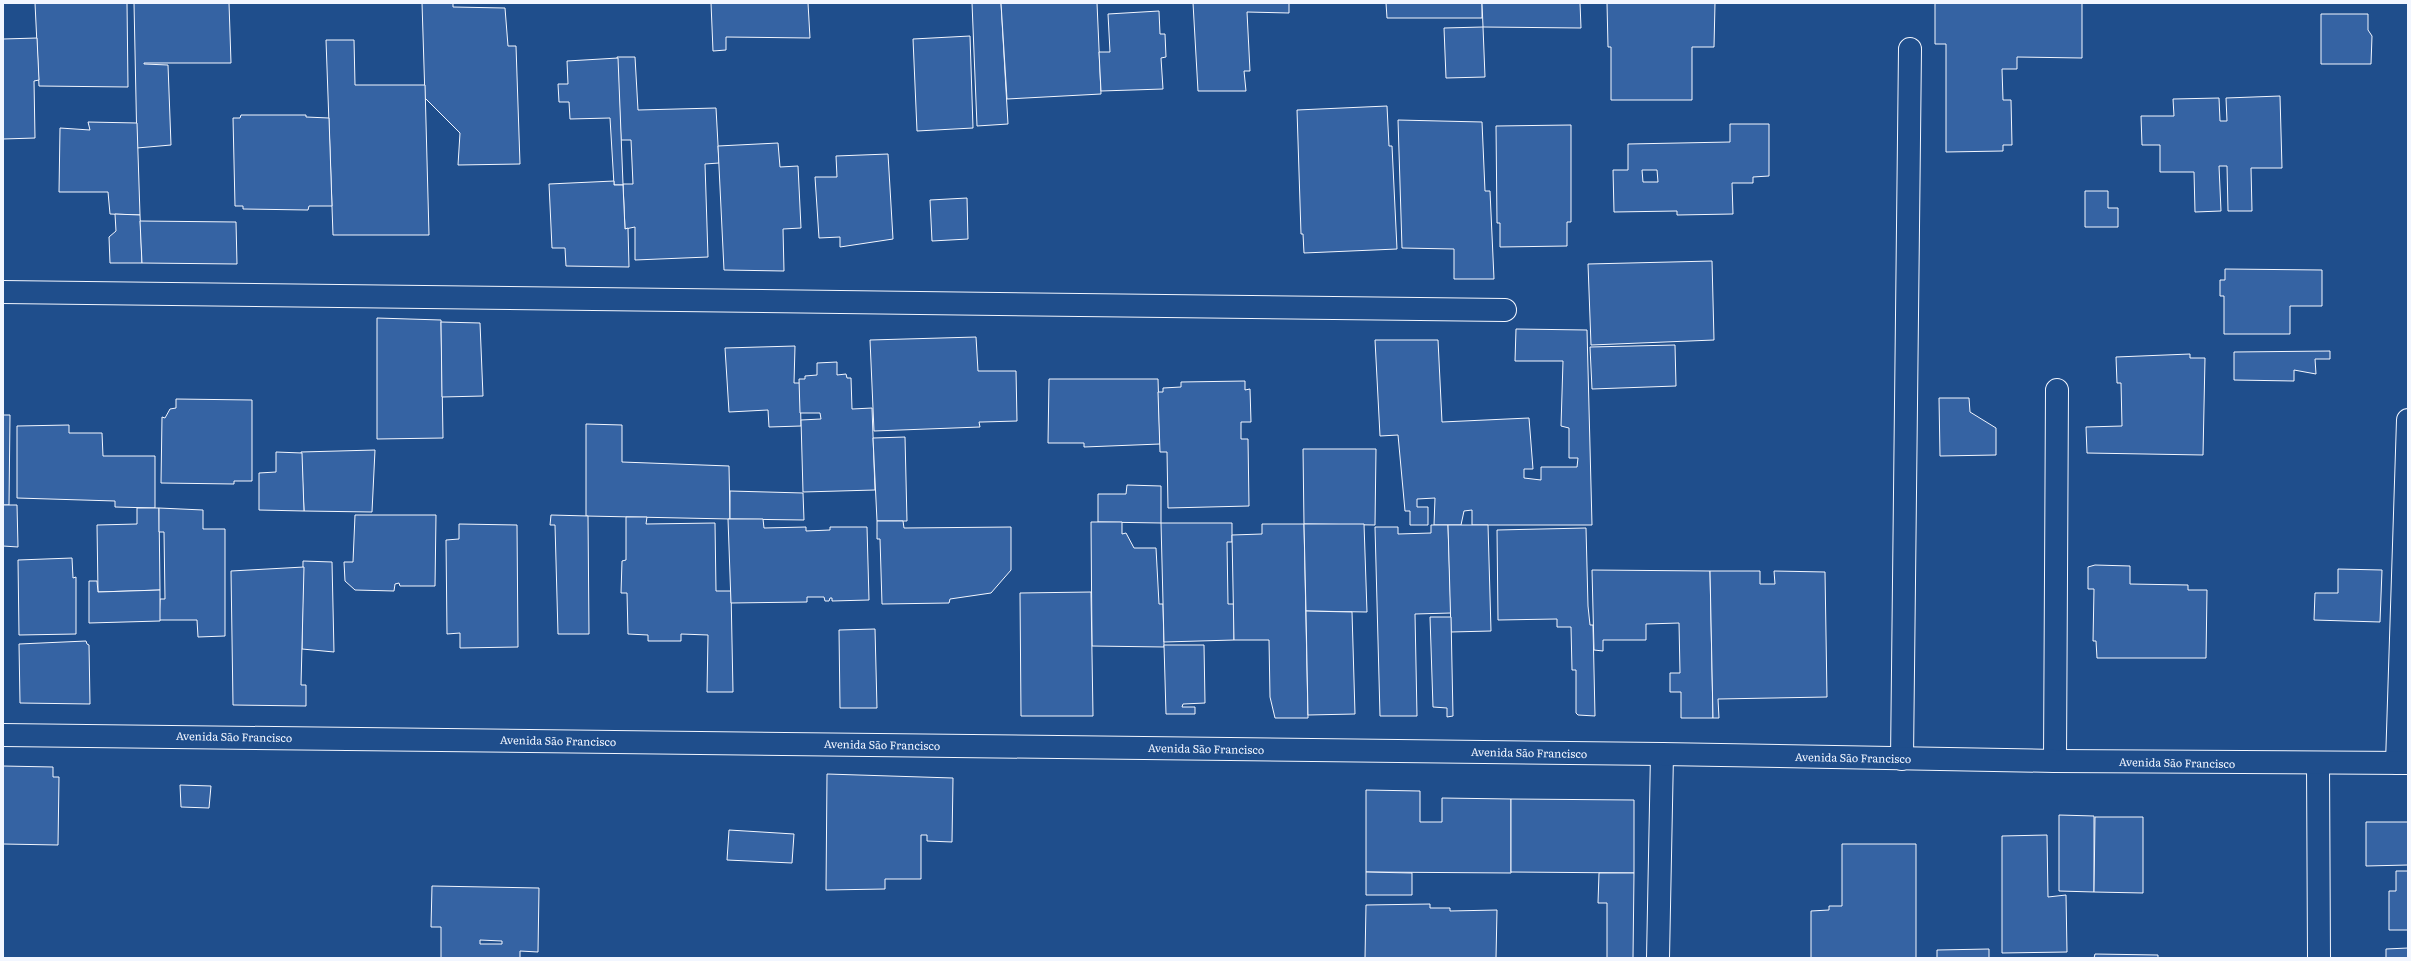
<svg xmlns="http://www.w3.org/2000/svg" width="2411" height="961" font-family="Literata,serif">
<rect width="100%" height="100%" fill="#1f4e8c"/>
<!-- building -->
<g fill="#3563a3" stroke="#f2f6ff" fill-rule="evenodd">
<path d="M35,3h92l1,84 -89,-1z"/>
<path d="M134,3h95l2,60h-87v1l24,1 3,80 -34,3z"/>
<path d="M422,3h31v4l52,1 3,38h8l4,118 -62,1 2,-32 -35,-35z"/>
<path d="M711,3h97l2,35 -84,-1v13l-13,1z"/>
<path d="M972,3h29l7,121 -31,2z"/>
<path d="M1001,3h96l4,91 -94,5z"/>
<path d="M1193,3h96v10l-42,-1 3,59h-6l2,20h-48z"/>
<path d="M1386,3h96v15h-95z"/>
<path d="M1482,3h98l1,25 -98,-1z"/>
<path d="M1607,3h108l-1,44h-22v53h-81v-53h-3z"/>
<path d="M1935,3h147v55l-65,-1v12h-15l1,31h8l1,45h-9v6l-57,1v-108h-11z"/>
<path d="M1159,11l1,23h5l1,23 -5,1 2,31 -62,2 -2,-39h11l-2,-38z"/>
<path d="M2321,14h47v16l4,6 -1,28h-50z"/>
<path d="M1483,27l2,50 -39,1 -2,-50z"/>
<path d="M970,36l3,92 -56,3 -4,-92z"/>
<path d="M37,38l2,42 -5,1 1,57 -32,1v-100z"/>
<path d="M326,40h28l1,45h70l4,150h-96z"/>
<path d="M617,57h18l3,53 78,-2 3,55 -14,1 3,93 -73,3v-33l-10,2 -2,-45h10l-2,-44h-10z"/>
<path d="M618,58l5,126v1h-9l-4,-67 -40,1 -1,-17h-10l-1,-18h10l-1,-23z"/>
<path d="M2280,96l2,72h-31l1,43h-24l-1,-45h-8l2,45 -26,1 -1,-40h-34v-27h-18l-1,-29h33l-1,-17 46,-1 1,23h7l-1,-23z"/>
<path d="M1387,106l2,40h3l5,103 -93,4 -1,-19h-2l-4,-124z"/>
<path d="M241,115h65v2l23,1 3,88h-23l-1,4 -65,-1v-3h-8l-2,-88h7z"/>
<path d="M1398,120l84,2 3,69h5l4,88h-40v-30l-52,-1z"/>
<path d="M88,122l49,1 3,92 -30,-1 -2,-22h-49l1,-64 30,2z"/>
<path d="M1730,124h39v52l-16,1v6h-21l1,31 -56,1v-4l-63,1 -1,-42h15v-26l102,-2zM1642,170h15l1,12h-15z"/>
<path d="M1571,125v97h-4v24l-67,1v-24h-3l-1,-97z"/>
<path d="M778,143l2,24 18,-1 3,62 -18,1 1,42 -60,-1 -6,-124z"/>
<path d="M888,154l5,85 -53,8v-10l-21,1 -4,-61h22l-1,-21z"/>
<path d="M614,181v4h9l2,44 3,-1 1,39 -63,-1 -1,-18h-13l-3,-64z"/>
<path d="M2085,191h23v17h10v19h-33z"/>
<path d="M967,198l1,41 -36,2 -2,-41z"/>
<path d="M115,214l25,1 2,48h-32l-1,-26 7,-6z"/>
<path d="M140,221l96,1 1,42 -95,-1z"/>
<path d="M1712,261l2,79 -123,5 -3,-81z"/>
<path d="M2225,269l97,1v36h-32v28h-66v-38h-4v-16h5z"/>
<path d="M377,318l64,2 2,118 -66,1z"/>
<path d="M441,322l39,1 3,73 -41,1z"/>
<path d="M1516,329l71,1 5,195h-120v-15l-8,1 -3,14h-27l1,-27 -18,1v8h11v18h-18v-14h-5l-7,-76 -18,1 -5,-96h63l4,82 87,-4 4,51h-9v9l17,2v-13h36l1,-9h-9v-30l-8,-2 2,-65h-48z"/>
<path d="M976,337l2,34h38l1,50 -35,1h-3l1,5 -106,4 -4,-91z"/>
<path d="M1675,345l1,41 -84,3 -2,-42z"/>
<path d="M795,346l-1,37h6l1,43 -32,1 -1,-17 -39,2 -4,-64z"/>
<path d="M2330,351v8h-15l1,15 -22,-4v11l-60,-1v-28z"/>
<path d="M2190,354v4h15l-2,97 -116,-2 -1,-26 36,-1 -1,-43h-4l-1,-26z"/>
<path d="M837,362v13l9,-1 1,4h4l1,31 20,-1 3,82 -72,2 -2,-72 20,-1 -1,-6h-20l-1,-34h6v-3l12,-1v-12z"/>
<path d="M1049,379h109l2,65 -76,3v-4h-36z"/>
<path d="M1245,381v9l5,-1 1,33h-10v17h7l1,67 -81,2 -1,-56h-7l-2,-60h5v-4l18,-1v-5z"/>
<path d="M1939,398h30l1,14 26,16v27l-56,1z"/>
<path d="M176,399l76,1v81h-18v3l-73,-1 1,-66 3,1 5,-9 6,-1z"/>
<path d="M3,415h7l-1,90h-6z"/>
<path d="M586,424l36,1v37l107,4 1,53 -144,-3z"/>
<path d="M69,425v8h33l1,23h52v52l-40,-1v-6l-98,-3v-72z"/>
<path d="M905,437l2,84h-30l-4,-83z"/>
<path d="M1303,449h73l-1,76 -71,-1z"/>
<path d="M375,450l-3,62 -68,-1 -3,-59z"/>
<path d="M276,452l26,1 2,58 -45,-1v-37l17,-1z"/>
<path d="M1127,485l34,1v37l-63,-1v-28h28z"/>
<path d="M730,491l73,2 1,27 -74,-1z"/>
<path d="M3,505h14l1,42 -15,-1z"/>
<path d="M137,508h22l1,82 -62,2 -1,-67 40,-1z"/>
<path d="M159,508l44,2v19h22v107l-27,1 -1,-17h-38l1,-21h5l-1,-67h-5z"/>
<path d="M355,515h81l-1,71h-35l-1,-3 -4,1 -1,7 -39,-1 -10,-9 -1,-19h9z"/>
<path d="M551,515l37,1 1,118h-31l-3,-109h-5z"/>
<path d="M626,517h21l-1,7 69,-1 1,68h15l2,101h-26l1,-57 -27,-1v7h-33v-6l-20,-1 -1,-41h-6l1,-32 4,-1z"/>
<path d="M728,519h35l1,9 42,-1v4l24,-1v-3h37l2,73 -37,1v-3h-2l-1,3h-4l-1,-4h-17v5l-76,1z"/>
<path d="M877,521h26l1,7 107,-1v43l-20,23 -41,6 -1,4 -67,1 -2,-65h-3z"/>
<path d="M1091,522h31v12l4,-1 8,15h22l3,56h4l1,43 -72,-1z"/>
<path d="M1161,523h71v19h-5l1,62h6v36l-70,2z"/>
<path d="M459,524l58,1 1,122 -58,1v-15l-13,1 -1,-94 13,-1z"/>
<path d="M1262,524h42l4,194h-33l-5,-21 -1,-57h-35l-2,-105 30,-1z"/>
<path d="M1304,524h60l3,88 -61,-1z"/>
<path d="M1431,525h17l3,88 -36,1 2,102h-37l-5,-189h23v7l33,-1z"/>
<path d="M1448,525h40l3,106 -40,1z"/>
<path d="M1586,528l2,78 2,19h3l2,91 -17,-1 -2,-2v-43h-4l-1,-43h-14v-8l-59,1 -1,-90z"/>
<path d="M72,558l1,20 3,-1v57l-57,1 -1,-75z"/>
<path d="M303,561l29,1 2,90 -32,-3z"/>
<path d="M2095,565l35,1v18l58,1v5h19l-1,68h-109l-1,-17h-3l1,-52h-6v-22z"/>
<path d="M304,567l-3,118h5v21l-73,-1 -2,-134z"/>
<path d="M2338,569l44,1 -2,52 -66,-2 1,-27h23z"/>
<path d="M1592,570l118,1 3,147h-32v-26h-11v-19h10l-1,-50 -33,1v16h-43v11l-9,-1z"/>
<path d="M1710,571h50v13h15l-1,-13 51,1 2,125 -109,2 1,19h-6z"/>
<path d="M89,581h8l1,11 62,-2v31l-71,2z"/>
<path d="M1091,592l2,124h-72l-1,-123z"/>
<path d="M1306,611l46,1 3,102 -47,1z"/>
<path d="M1430,617h21l2,99 -6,1v-9l-14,-1z"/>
<path d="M875,629l2,79h-37l-1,-78z"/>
<path d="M86,641l1,3 2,1 1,59 -70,-1 -1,-59z"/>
<path d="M1164,645h40l1,58 -22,1 -1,3h13v7h-29z"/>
<path d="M3,766l50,1v10h6l-1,68 -55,-1z"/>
<path d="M827,774l126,4 -1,64 -25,-1v-6h-6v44h-36v10l-59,1z"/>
<path d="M180,785l31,1 -2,22 -28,-1z"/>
<path d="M1366,790l54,1v31h22v-24l69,1v74l-145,-1z"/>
<path d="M1511,799l123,1v73l-123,-1z"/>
<path d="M2059,815l35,1v76l-35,-1z"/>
<path d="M2095,817h48v76l-49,-1z"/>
<path d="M2366,822h42v43l-42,1z"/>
<path d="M729,830l65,4 -2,29 -65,-3z"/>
<path d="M2047,835l1,62 18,-2 1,57 -65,1v-117z"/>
<path d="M1842,844h74v114h-105v-47l18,-1v-4h13z"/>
<path d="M2396,871h12v59h-19v-39h7z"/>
<path d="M1366,872l46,1v22h-46z"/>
<path d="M1599,873h35l-1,85h-26v-55h-9z"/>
<path d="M432,886l107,2 -1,64 -18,-1v7h-79v-31h-10zM480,940l22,1v3h-22z"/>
<path d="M1430,904v4h20v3l47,-1 -1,48h-131l1,-53z"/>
<path d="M2408,948v10h-22v-9z"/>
<path d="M1989,949v9h-52v-8z"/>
<path d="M2095,954l63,1v3h-64z"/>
</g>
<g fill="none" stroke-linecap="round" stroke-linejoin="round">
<!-- street casing -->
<g stroke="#f2f6ff" stroke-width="24">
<g id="street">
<path d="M3,292l1502,18"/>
<path d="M1902,759l8,-710"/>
<path d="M2055,761l2,-371"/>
<path d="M2397,763l11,-343"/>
<path d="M2318,764l1,194"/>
<path d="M1658,958l4,-204"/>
</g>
</g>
<!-- secondary casing -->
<g stroke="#f2f6ff" stroke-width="24">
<path id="secondary" d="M3,735l1659,19 393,7 353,2"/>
</g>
<!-- street -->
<use href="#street" stroke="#1f4e8c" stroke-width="22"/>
<!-- secondary -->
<use href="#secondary" stroke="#1f4e8c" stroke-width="22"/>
</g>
<g text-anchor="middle" stroke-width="3" stroke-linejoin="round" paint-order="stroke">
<!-- street labels -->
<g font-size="11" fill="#f2f6ff" stroke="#1f4e8c">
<text transform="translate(234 737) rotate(1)" y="4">Avenida São Francisco</text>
<text transform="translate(558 741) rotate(1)" y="4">Avenida São Francisco</text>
<text transform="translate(882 745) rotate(1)" y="4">Avenida São Francisco</text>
<text transform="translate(1206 749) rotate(1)" y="4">Avenida São Francisco</text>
<text transform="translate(1529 753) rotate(1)" y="4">Avenida São Francisco</text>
<text transform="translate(1853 758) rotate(1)" y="4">Avenida São Francisco</text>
<text transform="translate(2177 763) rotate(1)" y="4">Avenida São Francisco</text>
</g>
</g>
<!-- border -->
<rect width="2411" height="961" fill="none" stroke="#f2f6ff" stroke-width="8"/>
</svg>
